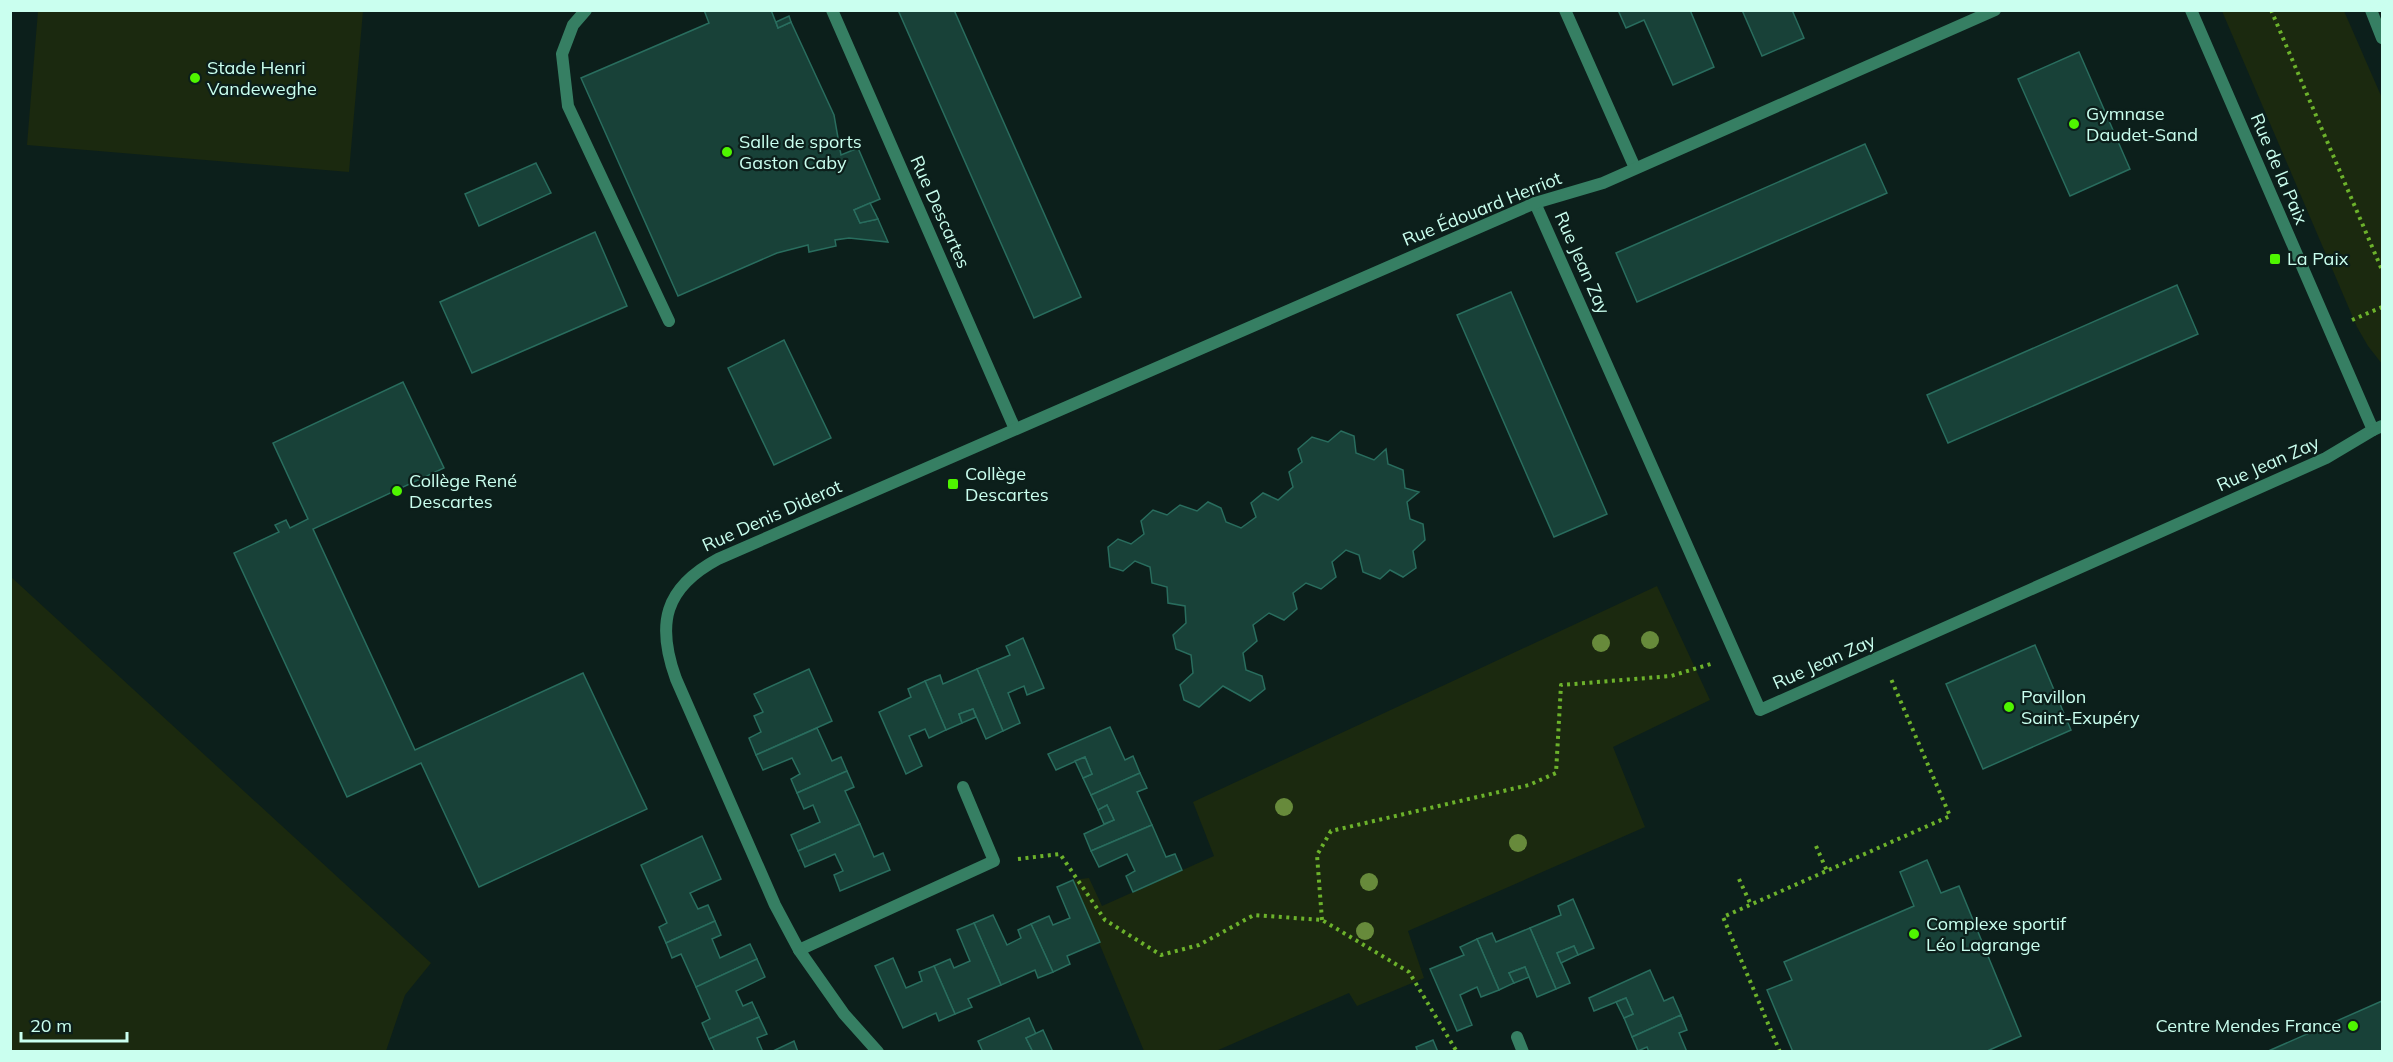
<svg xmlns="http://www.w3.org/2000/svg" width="2393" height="1062" font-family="Mulish,sans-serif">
<rect width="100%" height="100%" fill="#0c1f1b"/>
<!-- green -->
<g fill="#1b290f">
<path d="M38,11h325l-14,161 -322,-27z"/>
<path d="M2222,11h122l38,87v266l-14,-18 -11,-19z"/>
<path d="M10,576l421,387 -26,32 -19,56h-375z"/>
<path d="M1657,586l53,114 -97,47 32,80 -237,104 16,47 -67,28 -8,-13 -133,58h-72l-71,-171 16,-2 13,28 112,-50 -21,-54z"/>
</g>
<!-- building -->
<g fill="#184138" stroke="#296d5e" stroke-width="1.5">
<path d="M704,10h67l7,18 13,-6 43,93 7,40 17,-7 22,51 -26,11 6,13 18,-4 10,23 -39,-4 -14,2 1,6 -27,6 -1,-7 -31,8 -99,43 -97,-218 128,-55z"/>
<path d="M898,10h56l127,287 -47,21z"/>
<path d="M1618,10h72l24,57 -41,18 -29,-65 -18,8z"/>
<path d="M1742,10h50l12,28 -42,18z"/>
<path d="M789,16l2,6 -13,6 -2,-6z"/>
<path d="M2079,52l51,117 -60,27 -52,-117z"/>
<path d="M1865,144l22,49 -250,109 -21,-49z"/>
<path d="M536,163l15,30 -72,33 -14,-32z"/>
<path d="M870,203l8,16 -18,4 -6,-13z"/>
<path d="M595,232l32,74 -155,67 -32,-71z"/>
<path d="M2177,285l21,49 -250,109 -21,-48z"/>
<path d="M1511,292l96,222 -53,23 -97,-222z"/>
<path d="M784,340l47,98 -57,27 -46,-97z"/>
<path d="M403,382l41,86 -131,61 102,221 168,-77 64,136 -168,78 -58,-124 -74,34 -113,-244 45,-21 -4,-7 11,-5 4,8 18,-9 -35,-76z"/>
<path d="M1341,431l13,5 2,17 18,7 12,-11 2,15 15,6 2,18 14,4 -12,10 3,17 13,5 2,16 -12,11 3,17 -13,9 -13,-7 -10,9 -17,-7 -4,-17 -13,-5 -14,12 4,15 -15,12 -15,-6 -13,10 4,16 -13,11 -15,-7 -16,12 4,16 -14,12 3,17 16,6 3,13 -15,12 -27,-15 -24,21 -15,-7 -4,-15 13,-12 -2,-18 -15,-6 -3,-14 13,-12 -1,-17 -17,-3 -1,-16 -15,-4 -2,-16 -15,-6 -12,10 -13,-4 -2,-20 10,-8 13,5 13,-10 -3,-13 12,-11 14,5 13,-10 17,6 11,-9 13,6 5,14 15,6 15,-11 -5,-14 12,-10 15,7 15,-13 -4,-15 13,-10 -4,-13 14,-12 16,5z"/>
<path d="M1023,638l21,50 -17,7 -3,-9 -16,7 12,30 -17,8 -26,-62 33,-14 -4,-9z"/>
<path d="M2035,645l36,85 -88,39 -37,-85z"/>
<path d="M809,669l23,52 -76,34 -7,-17 12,-6 -7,-16 9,-4 -9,-18z"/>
<path d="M977,669l26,62 -17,8 -13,-30 -14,5 3,9 -16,7 -21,-49 15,-6 3,9z"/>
<path d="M925,681l21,49 -17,8 -4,-9 -16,7 13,30 -16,8 -27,-62 32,-15 -3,-8z"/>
<path d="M973,709l3,8 -14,6 -3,-9z"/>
<path d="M1110,727l15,33 8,-4 7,17 -49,22 -8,-17 9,-4 -7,-17 -29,13 -8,-16z"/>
<path d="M817,728l15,33 9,-4 6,14 -50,22 -6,-14 9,-5 -8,-16 -29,12 -7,-15z"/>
<path d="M1085,757l7,17 -9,4 -8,-17z"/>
<path d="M847,771l7,16 -9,4 15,33 -62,27 -7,-16 29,-13 -7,-17 -9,4 -7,-16z"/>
<path d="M1140,773l7,15 -10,4 15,33 -61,26 -7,-17 30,-14 -7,-15 -9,5 -7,-15z"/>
<path d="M1107,805l7,15 -10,4 -6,-14z"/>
<path d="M860,824l14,33 9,-4 7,17 -50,21 -6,-16 9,-4 -8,-17 -30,13 -7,-16z"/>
<path d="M1152,825l14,32 9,-3 7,16 -49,22 -7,-16 9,-5 -8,-17 -28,13 -8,-16z"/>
<path d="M702,836l19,43 -31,14 8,16 10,-4 7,16 -49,22 -7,-16 8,-4 -26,-58z"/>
<path d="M1927,860l14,33 18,-7 62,150 -36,16h-192l-26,-62 25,-10 -8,-18 130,-56 -14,-34z"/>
<path d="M1073,880l27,62 -33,14 3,8 -17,8 -22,-48 18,-8 4,9 17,-7 -13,-31z"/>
<path d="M1573,899l21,49 -16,7 -4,-9 -17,7 13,30 -14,6 -26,-61 31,-13 -3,-9z"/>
<path d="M993,915l14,30 14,-7 -3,-8 13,-6 22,48 -15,6 -3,-8 -34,15 -27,-62z"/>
<path d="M715,921l6,14 -9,4 8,19 30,-14 7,15 -61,28 -15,-33 -9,4 -6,-15z"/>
<path d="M974,923l27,62 -33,14 4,8 -17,7 -21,-48 16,-7 4,9 16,-7 -13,-31z"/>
<path d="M1530,928l26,61 -19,8 -12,-30 -16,6 5,10 -15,7 -22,-51 15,-6 4,9z"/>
<path d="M1477,939l22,51 -18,7 -4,-10 -17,8 12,30 -15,6 -27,-62 34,-14 -4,-8z"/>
<path d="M1574,946l4,9 -17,8 -4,-10z"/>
<path d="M893,958l13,30 16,-7 -3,-9 15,-6 21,48 -16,7 -3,-8 -33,15 -28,-62z"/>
<path d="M757,959l8,18 -29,14 7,15 9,-4 7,15 -50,22 -7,-16 8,-4 -14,-32z"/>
<path d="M1525,967l4,10 -15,6 -5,-10z"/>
<path d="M1650,970l14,31 9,-4 8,18 -49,22 -8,-19 9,-4 -7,-16 -32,13 -5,-13z"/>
<path d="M1626,998l7,16 -9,4 -8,-16z"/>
<path d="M2382,1001v51h-116z"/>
<path d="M1681,1015l6,15 -8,3 8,19h-38l-2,-5 -9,4 -6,-14z"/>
<path d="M759,1017l8,17 -10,4 6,14h-48l-6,-13z"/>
<path d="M1029,1018l7,16 -10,4 7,14h-50l-5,-11z"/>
<path d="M1043,1030l10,22h-20l-7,-14z"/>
<path d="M1433,1040l5,12h-20l-2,-5z"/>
<path d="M794,1041l4,11h-27z"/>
</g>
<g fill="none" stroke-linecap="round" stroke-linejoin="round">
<!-- path -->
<g stroke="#6cb22b" stroke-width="4" stroke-dasharray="3 4.5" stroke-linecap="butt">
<path d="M2271,10l111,260"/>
<path d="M2352,320l30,-13"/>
<path d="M1816,846l11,25"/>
<path d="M1018,859l42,-5 45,66 56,35 38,-10 55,-30 68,5 87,52 48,80"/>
<path d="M1739,879l12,26"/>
<path d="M1322,920l-5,-65 14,-24 198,-46 27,-12 5,-88 110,-9 43,-13"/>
<path d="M1780,1052l-57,-135 227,-101 -59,-137"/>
</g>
<!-- service -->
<path stroke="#367f63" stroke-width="12" d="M586,10l-13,15 -11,29 6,52 101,215"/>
<!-- minor -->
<g stroke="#367f63" stroke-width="12">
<path d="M832,10l183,419"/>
<path d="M1565,10l70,158"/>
<path d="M2191,10l182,420 9,-4"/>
<path d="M2371,10l11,28"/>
<path d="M1535,203l225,507 566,-252 47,-28"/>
<path d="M799,950l195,-89 -31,-74"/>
<path d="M1517,1037l6,15"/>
<path d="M878,1052l-34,-38 -45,-64 -24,-45 -99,-226c-20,-55 -12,-91 42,-120l817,-356 68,-20 392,-173"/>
</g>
</g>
<!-- trees -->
<g fill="#678a3b">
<circle cx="1650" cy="640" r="9"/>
<circle cx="1601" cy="643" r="9"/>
<circle cx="1284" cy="807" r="9"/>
<circle cx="1518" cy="843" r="9"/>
<circle cx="1369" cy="882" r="9"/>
<circle cx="1365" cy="931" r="9"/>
</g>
<!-- markers -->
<g fill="#4ff500" stroke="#0c1f1b" stroke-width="2">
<circle cx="195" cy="78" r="6"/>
<circle cx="2074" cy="124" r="6"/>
<circle cx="727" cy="152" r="6"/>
<rect x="2269" y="253" width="12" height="12" rx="3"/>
<rect x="947" y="478" width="12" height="12" rx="3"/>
<circle cx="397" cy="491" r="6"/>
<circle cx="2009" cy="707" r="6"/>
<circle cx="1914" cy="934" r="6"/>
<circle cx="2353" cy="1026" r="6"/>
</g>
<g text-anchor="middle" stroke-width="4.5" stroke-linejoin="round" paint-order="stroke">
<!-- poi labels -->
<g font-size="18" fill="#caffef" stroke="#0c1f1b" text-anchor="start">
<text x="207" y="74">Stade Henri<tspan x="207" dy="21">Vandeweghe</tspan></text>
<text x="2086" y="120">Gymnase<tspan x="2086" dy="21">Daudet-Sand</tspan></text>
<text x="739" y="148">Salle de sports<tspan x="739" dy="21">Gaston Caby</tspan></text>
<text x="2287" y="265">La Paix</text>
<text x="965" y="480">Collège<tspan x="965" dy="21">Descartes</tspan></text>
<text x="409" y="487">Collège René<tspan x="409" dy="21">Descartes</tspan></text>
<text x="2021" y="703">Pavillon<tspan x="2021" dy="21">Saint-Exupéry</tspan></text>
<text x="1926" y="930">Complexe sportif<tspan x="1926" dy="21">Léo Lagrange</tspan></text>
<text x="2341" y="1032" text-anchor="end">Centre Mendes France</text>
</g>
<!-- street labels -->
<g font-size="18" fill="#caffef" stroke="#0c1f1b">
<text transform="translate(2279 169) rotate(67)" y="6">Rue de la Paix</text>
<text transform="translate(1482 209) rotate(-22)" y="6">Rue Édouard Herriot</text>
<text transform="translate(940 212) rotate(66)" y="6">Rue Descartes</text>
<text transform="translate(1582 263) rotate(66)" y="6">Rue Jean Zay</text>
<text transform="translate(2268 464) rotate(-24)" y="6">Rue Jean Zay</text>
<text transform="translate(772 516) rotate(-24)" y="6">Rue Denis Diderot</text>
<text transform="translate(1824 662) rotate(-24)" y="6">Rue Jean Zay</text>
</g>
</g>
<!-- border -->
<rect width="2393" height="1062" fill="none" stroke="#caffef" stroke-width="24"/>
<!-- scale -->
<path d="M21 1032v9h106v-9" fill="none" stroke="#caffef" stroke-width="3"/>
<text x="30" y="1032" font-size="18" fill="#caffef" stroke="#0c1f1b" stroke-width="4.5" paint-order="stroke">20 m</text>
</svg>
